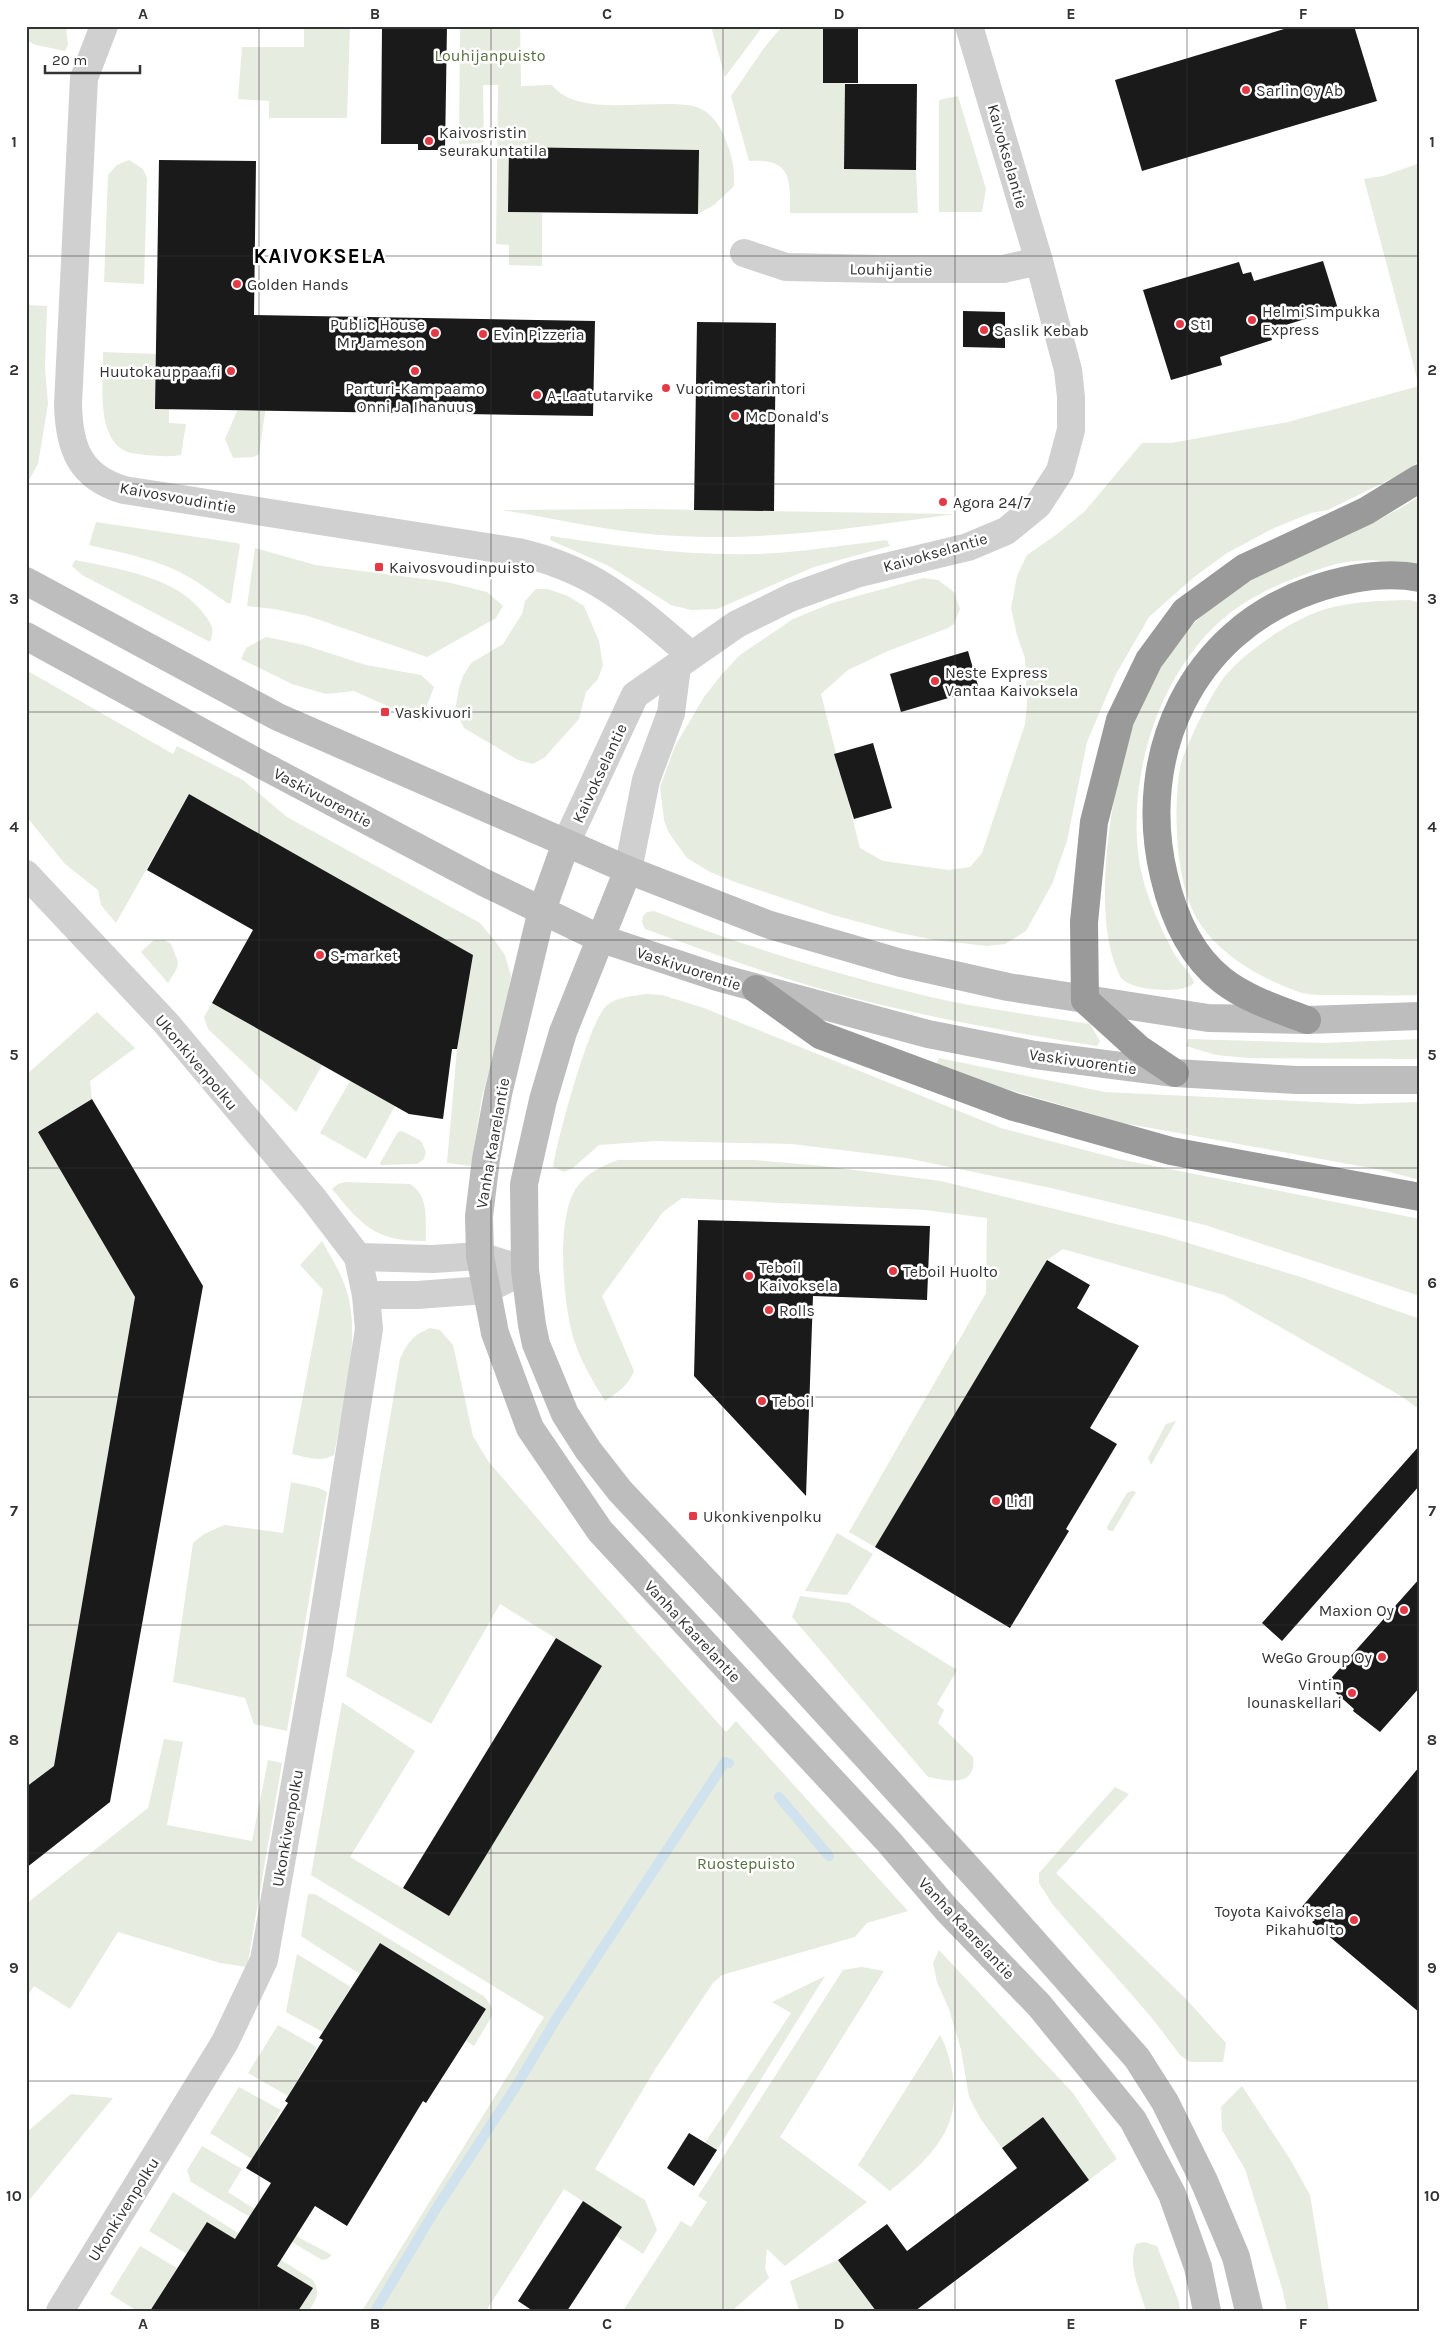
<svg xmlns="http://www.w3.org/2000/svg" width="1446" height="2337" font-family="Karla,sans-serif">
<rect width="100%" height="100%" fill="#fff"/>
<!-- green -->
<g fill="#e6ecdf">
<path d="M26,26h40l2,19 -3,6 -29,-6 -10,-5z"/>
<path d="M304,26h46l-3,92h-78v-17l-31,-2 4,-52h62z"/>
<path d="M460,26h60l1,60 31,-1c26,34 102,13 141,21 17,4 28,20 33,35 6,15 9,28 8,45l-20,19 -16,9 1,-64 -190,-2 -1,64 34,1v53l-33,-1v-20l-13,-1 2,-159h-15l1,58 -25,1z"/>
<path d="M711,26h52l-38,51z"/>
<path d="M783,26h40v57h22l-1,86 72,1 2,43h-128c0,-34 2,-55 -41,-52l-18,-65c17,-23 31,-49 52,-70z"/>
<path d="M958,96l28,93 -4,23h-43v-112z"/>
<path d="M129,160l14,9 4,9 -3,106 -40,-2 4,-107 9,-10z"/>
<path d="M1420,163v297l-15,12 -77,38 -17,3 -37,15 -47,25 -33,24 -45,40 -33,57 -29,68 -20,99 -15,43 -26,47 -21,13 -18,2 -52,-6 -35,-7 -67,-18 -98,-33 -25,-10 -23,-14 -18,-25 -5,-13 -4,-33 15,-41 29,-49 18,-23 18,-19 53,-36 39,-16 91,-25 15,2 16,12 6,17 -6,15 -6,4 -60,23 -40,19 -27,24 39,154 23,13 66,9 21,-3 12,-14 43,-129 2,-20 -2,-46 -8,-23 -6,-27 6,-32 10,-21 29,-20 29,-24 57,-68h29l117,-21 131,-36 -55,-207 19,-3z"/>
<path d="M26,305l21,1 -2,62 3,36 -10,60 -12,21z"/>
<path d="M103,352l53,2v55h13v14l17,1 -5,31c-12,2 -23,1 -35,0 -5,-1 -11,-1 -15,-2 -37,-10 -27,-72 -28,-101z"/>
<path d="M267,399l-8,55 -5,3 -21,1 -8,-19 12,-28 15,-1z"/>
<path d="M1420,496v69c-21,-3 -43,-6 -64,-4 -18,1 -38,8 -55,15 -24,8 -49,21 -70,36 -69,54 -102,155 -93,240 4,36 20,71 37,103 5,9 16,17 19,28 -10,9 -31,7 -44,6 -8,-1 -22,-4 -28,-10 -2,-2 -4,-8 -5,-10 -25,-54 -6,-179 13,-235 11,-33 27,-65 49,-93 62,-79 161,-92 241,-145z"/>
<path d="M643,509l311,5c-91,13 -184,27 -276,22 -59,-2 -118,-17 -176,-26z"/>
<path d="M96,522l141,21 3,2 -9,57 -2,2c-14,-9 -27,-20 -42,-28 -30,-17 -65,-23 -98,-31z"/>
<path d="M551,536c68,10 135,20 204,18 44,-1 88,-9 132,-14l3,6 -76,21 -97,42 -26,1 -20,-5 -62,-39 -59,-26z"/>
<path d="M255,548l60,17 132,17 40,10 16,14 -7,12 -69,39 -119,-41 -34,-7 -27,-3z"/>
<path d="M75,560c43,9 101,16 129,54 8,10 11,16 6,28l-128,-67 -10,-9z"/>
<path d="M536,589h12l20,7 16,10 15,35 4,24 -5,14 -12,13 -7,27 -34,38 -12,7 -15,-4 -54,-32 -9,-18 4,-22 4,-12 8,-13 32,-19 19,-30 3,-13z"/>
<path d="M1410,600l10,3v392c-27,1 -53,0 -79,0 -14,0 -32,1 -45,-4 -37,-14 -75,-35 -97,-69 -24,-37 -26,-112 -19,-154 3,-17 33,-78 45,-92 21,-25 61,-52 92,-64 29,-11 62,-11 93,-12z"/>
<path d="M266,637l38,8 62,20 55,10 13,12 -13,34 -67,-30 -28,3 -34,-10 -51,-25 5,-11z"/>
<path d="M26,670l147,84 4,-8 66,34 44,37 193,106 15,18 10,14 6,21 -5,33 -24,88 -11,69 -24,-3 10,-114 16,-94 -284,-161 -73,129 -15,-18 -3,-15 -33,-26 -39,-48z"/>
<path d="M654,911c86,34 175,61 264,83 57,14 115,21 172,30l10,17 -3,5c-93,-15 -185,-31 -276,-57 -60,-17 -117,-39 -176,-60l-3,-7 1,-6 4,-4z"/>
<path d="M154,940h11l6,4 7,18 -1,6 -9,15 -27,-31z"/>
<path d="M646,994l16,1 42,13 297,120 118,31 301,60v77l-215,-71 -154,-37 -145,-30 -114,-14 -137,-3 -56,4 -26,23 -9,4 -11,-5c5,-30 35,-142 53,-161 10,-9 27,-10 40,-12z"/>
<path d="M212,1003l110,62 -26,47 -88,-83 -4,-12z"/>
<path d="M97,1012l38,36 -45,33 2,18 -54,33 97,165 -81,469 -28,21v-712z"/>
<path d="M1188,1039l136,4 96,-4v20l-172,-1 -32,-3 -30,-9z"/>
<path d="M939,1058l166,34 253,12 62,-2v78l-38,-10 -259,-47 -188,-55z"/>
<path d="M350,1081l45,25 -29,53 -46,-26z"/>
<path d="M402,1131l19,10 5,11 -2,7 -7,5 -36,1 -1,-2 18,-31z"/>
<path d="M618,1160h136l69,6 118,15 224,55 139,42 116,41v84l-4,4 -15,-11 -177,-101 -161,-46 -16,11 -172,287 -26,-15 137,-239 1,-75 -62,-8 -243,-12 -19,14 -61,84 32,75c-5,14 -17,22 -29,30 -12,-20 -24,-39 -31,-61 -11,-35 -18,-118 1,-150 10,-16 26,-24 43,-30z"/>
<path d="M345,1182l65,2c20,13 15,35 16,57 -51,1 -64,-16 -94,-52l6,-5z"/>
<path d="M322,1241c8,15 19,31 24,48 16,46 -3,118 -12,166 -14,8 -28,2 -42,-1l31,-164 -23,-25z"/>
<path d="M430,1328l10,2 13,15 20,91 15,25 105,122 133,149 10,-11 172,190 -41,12 -12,14 -133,38 -9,8 -57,85 -61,101 50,31 12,30 -14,24 -27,-18 6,-9 -58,-38 -78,122h-124l182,-294 -233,-142 31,-173 73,49 -65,106 99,59 152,-250 -101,-62 -69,120 -85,-48 54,-317c8,-17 12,-23 30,-31z"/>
<path d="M1176,1421l-25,44 -3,-7 18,-34z"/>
<path d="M291,1482l28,6 8,4 -40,239 -33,-7 -9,-26 -72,-16 20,-139 11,-9 20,-9 59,8z"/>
<path d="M1132,1491l4,1 -23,39 -5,-1 -1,-3 20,-34z"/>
<path d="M837,1533l36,21 -26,41 -42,-4z"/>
<path d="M800,1596l49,7 108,67 -20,34 7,6 -6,13 35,34c4,31 -26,24 -45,20l-136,-160z"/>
<path d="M164,1739l19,3 -16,83 85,16 16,-81 14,3 -35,204 -27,-4 -102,-31 -48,77 -36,-23 -8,12v-94l122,-96z"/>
<path d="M1115,1787l14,7 -73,79 130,126 40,44 -3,19h-33l-10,-7 -28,-37 -99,-113 -14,-22v-10z"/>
<path d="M308,1894h7l170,103 7,11v8l-18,30 -8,-5 20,-32 -106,-66 -20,31 -59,-38z"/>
<path d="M939,1950l134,143 44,66 -28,21 -46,-63 -41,31 -22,-30 -11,-21 -8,-47 -12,-41 -12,-27 -4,-19z"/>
<path d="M297,1954l54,33 -28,45 -37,-20z"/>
<path d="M862,1967l22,4 -104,166 87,65 -82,64 -18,-17 -2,19 4,10 -37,33h-109l58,-90 10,6 16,-25 -9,-6 145,-226z"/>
<path d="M825,1976l-108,174 -12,-7 86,-130 -19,-11z"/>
<path d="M278,2025l39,22 -29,49 -40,-23z"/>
<path d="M940,2035c7,12 9,23 12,36 11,58 -21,86 -62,120l-32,-26z"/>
<path d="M1242,2086l48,73 20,36 19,116h-42l-5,-23 -37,-119 -23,-39 -1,-23z"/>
<path d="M239,2087l42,23 -29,49 -42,-26z"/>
<path d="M71,2094l42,4 -87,106v-71z"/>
<path d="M202,2146l40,23 -14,23 68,44 36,19 -5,4 -5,1 -131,-78 -4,-12z"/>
<path d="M173,2192l140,88c8,13 3,19 -4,31h-11l14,-23 -105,-66 -20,32 -38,-23z"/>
<path d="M1144,2242l13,4 22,56 1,9h-34c-6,-21 -19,-46 -10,-67z"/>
<path d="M140,2246l37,22 -27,43h-13l-27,-17z"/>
<path d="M838,2260l38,51h-77l-9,-30z"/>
</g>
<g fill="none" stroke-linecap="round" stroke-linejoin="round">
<!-- stream -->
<g stroke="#cfe2ee" stroke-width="10">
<path d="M779,1797l50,59"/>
<path d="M375,2311l59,-99 81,-124 43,-72 167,-254 4,1"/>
</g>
</g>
<!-- building -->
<g fill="#1a1a1a">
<path d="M382,26h65l-2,124h-27v-6h-37z"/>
<rect x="823" y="26" width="35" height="57"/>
<path d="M1294,26h60l23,75 -235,70 -27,-91z"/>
<path d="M845,84h72l-1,86 -72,-1z"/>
<path d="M509,147l190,3 -1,64 -190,-2z"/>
<path d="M159,160l97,1 -2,154 341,6 -2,95 -438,-7z"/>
<path d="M1323,261l15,48 -69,21 3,10 -52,17 2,8 -51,15 -28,-90 96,-28 4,12 8,-2 3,9z"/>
<path d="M963,311l42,1v36l-42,-1z"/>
<path d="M697,322l79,1 -2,188 -80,-1z"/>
<path d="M968,651l11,38 -78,23 -11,-38z"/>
<path d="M873,743l19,65 -38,11 -20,-65z"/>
<path d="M189,794l284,161 -16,94h-5l-9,70 -34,-5 -197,-111 41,-73 -106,-60z"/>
<path d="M92,1099l111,187 -93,516 -84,66v-81l28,-21 81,-469 -97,-165z"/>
<path d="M698,1220l232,6 -3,74 -114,-4 -7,200 -112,-120z"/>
<path d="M1047,1260l43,25 -13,23 62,38 -49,82 27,16 -51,85 3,2 -59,97 -135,-81z"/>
<path d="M1420,1445v40l-138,156 -20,-18z"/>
<path d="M1420,1578v109l-40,45 -27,-21 1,-2 -28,-25z"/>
<path d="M556,1638l46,28 -153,250 -46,-28z"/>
<path d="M1420,1766v247l-108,-91 3,-2 -14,-12z"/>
<path d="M380,1943l106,66 -60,94 -3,-2 -76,125 -32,-20 -38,60 36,22 -15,23h-148l57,-89 28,17 36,-56 -25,-15 42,-65 -3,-2 38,-61 -4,-2z"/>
<path d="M1043,2117l46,63 -174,131h-39l-38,-51 49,-36 20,27 110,-83 -15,-20z"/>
<path d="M689,2133l28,17 -23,36 -27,-18z"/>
<path d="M583,2201l39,26 -55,84h-34l-15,-10z"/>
</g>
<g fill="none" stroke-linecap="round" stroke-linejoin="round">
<!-- street -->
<g stroke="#d0d0d0" stroke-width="28">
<path d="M104,26l-20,52 -16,326c1,43 11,73 56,86l394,62c78,18 113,52 173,103"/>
<path d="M744,253l42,14 97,2h120l36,-8"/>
<path d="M566,843l69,-148 102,-71 55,-27 64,-23 112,-27 38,-16 32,-26 22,-34 11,-41v-33l-3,-27 -29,-109 -70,-235"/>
<path d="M628,870l18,-90 25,-67 6,-46"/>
<path d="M26,874l140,149 147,175 45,59 8,38 3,34 -50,318 -55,313 -39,82 -165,269"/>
<path d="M358,1257l75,2 47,-3 45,14"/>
<path d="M366,1295h51l68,-5 40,-20"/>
</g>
<!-- secondary -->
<g stroke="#bdbdbd" stroke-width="28">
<path d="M26,581l252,136 350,153 142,55 131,38 107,24 200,31 99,2 113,-4"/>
<path d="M26,636l236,129 223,118 114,55 118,39 211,57 107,21 140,18 121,7h124"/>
<path d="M566,843l-24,67 -44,184 -12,65 -7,57 1,40 15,77 35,95 70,103 289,311 58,68 92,95 94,115 39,74 26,73 9,44"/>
<path d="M628,870l-65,162 -20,68 -19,84 1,86 7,55 4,19 29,70 23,36 32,41 120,127 238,261 159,179 28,44 39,79 32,76 13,54"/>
</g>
<!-- highway -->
<g stroke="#9a9a9a" stroke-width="28">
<path d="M756,989l64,46 194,72 157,44 249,46"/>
<path d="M1307,1020c-29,-11 -61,-21 -85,-40 -32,-25 -49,-65 -58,-104 -29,-121 27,-244 148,-286 35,-12 71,-19 108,-12"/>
<path d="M1175,1073l-37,-25 -53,-48 -1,-78 10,-100 26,-102 29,-60 36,-49 59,-43 122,-57 54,-33"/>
</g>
</g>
<!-- grid -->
<path fill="none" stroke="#333" stroke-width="1" stroke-opacity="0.55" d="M259,26v2285M491,26v2285M723,26v2285M955,26v2285M1187,26v2285M26,256h1394M26,484h1394M26,712h1394M26,940h1394M26,1168h1394M26,1397h1394M26,1625h1394M26,1853h1394M26,2081h1394"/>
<!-- markers -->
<g fill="#e63946" stroke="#fff" stroke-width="2">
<circle cx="1246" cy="90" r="5"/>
<circle cx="429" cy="141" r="5"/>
<circle cx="237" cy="284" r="5"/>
<circle cx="1252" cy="320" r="5"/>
<circle cx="1180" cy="324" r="5"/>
<circle cx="984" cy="330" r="5"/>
<circle cx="435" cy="333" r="5"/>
<circle cx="483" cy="334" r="5"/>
<circle cx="231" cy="371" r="5"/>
<circle cx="415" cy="371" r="5"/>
<circle cx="666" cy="388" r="5"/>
<circle cx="537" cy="395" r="5"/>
<circle cx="735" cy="416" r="5"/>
<circle cx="943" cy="502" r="5"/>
<rect x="374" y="562" width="10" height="10" rx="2.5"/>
<circle cx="935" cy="681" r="5"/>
<rect x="380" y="707" width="10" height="10" rx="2.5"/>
<circle cx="320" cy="955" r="5"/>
<circle cx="893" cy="1271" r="5"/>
<circle cx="749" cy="1276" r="5"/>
<circle cx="769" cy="1310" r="5"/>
<circle cx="762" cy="1401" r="5"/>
<circle cx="996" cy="1501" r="5"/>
<rect x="688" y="1511" width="10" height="10" rx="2.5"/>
<circle cx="1404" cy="1610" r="5"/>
<circle cx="1382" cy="1657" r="5"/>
<circle cx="1352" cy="1693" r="5"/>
<circle cx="1354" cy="1920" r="5"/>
</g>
<g text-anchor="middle" stroke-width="5" stroke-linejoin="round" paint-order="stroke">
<!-- park labels -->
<g font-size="16" fill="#56703f" stroke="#fff">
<text x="490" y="61">Louhijanpuisto</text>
<text x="746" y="1869">Ruostepuisto</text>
</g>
<!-- poi labels -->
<g font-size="16" fill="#333" stroke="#fff" text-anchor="start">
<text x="1256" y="96">Sarlin Oy Ab</text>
<text x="439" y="138">Kaivosristin<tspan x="439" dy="18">seurakuntatila</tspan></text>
<text x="247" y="290">Golden Hands</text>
<text x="1262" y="317">HelmiSimpukka<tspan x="1262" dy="18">Express</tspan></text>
<text x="425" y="330" text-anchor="end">Public House<tspan x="425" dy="18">Mr Jameson</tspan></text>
<text x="1190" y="330">St1</text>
<text x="994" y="336">Saslik Kebab</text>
<text x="493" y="340">Evin Pizzeria</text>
<text x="221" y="377" text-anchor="end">Huutokauppaa.fi</text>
<text x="415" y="394" text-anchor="middle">Parturi-Kampaamo<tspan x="415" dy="18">Onni Ja Ihanuus</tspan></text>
<text x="676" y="394">Vuorimestarintori</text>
<text x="547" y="401">A-Laatutarvike</text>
<text x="745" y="422">McDonald's</text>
<text x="953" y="508">Agora 24/7</text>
<text x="389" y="573">Kaivosvoudinpuisto</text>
<text x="945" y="678">Neste Express<tspan x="945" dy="18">Vantaa Kaivoksela</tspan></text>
<text x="395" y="718">Vaskivuori</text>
<text x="330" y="961">S-market</text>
<text x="759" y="1273">Teboil<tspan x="759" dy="18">Kaivoksela</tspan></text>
<text x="903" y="1277">Teboil Huolto</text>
<text x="779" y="1316">Rolls</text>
<text x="772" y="1407">Teboil</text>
<text x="1006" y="1507">Lidl</text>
<text x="703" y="1522">Ukonkivenpolku</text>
<text x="1394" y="1616" text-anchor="end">Maxion Oy</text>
<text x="1372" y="1663" text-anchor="end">WeGo Group Oy</text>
<text x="1342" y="1690" text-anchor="end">Vintin<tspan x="1342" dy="18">lounaskellari</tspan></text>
<text x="1344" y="1917" text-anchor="end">Toyota Kaivoksela<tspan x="1344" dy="18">Pikahuolto</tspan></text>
</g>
<!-- street labels -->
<g font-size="16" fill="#333" stroke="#fff">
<text transform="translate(1008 156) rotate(74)" y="6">Kaivokselantie</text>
<text transform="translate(891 269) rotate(1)" y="6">Louhijantie</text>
<text transform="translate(178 497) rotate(10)" y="6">Kaivosvoudintie</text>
<text transform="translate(935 552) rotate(-16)" y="6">Kaivokselantie</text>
<text transform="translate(599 773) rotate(-65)" y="6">Kaivokselantie</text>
<text transform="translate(323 797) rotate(28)" y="6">Vaskivuorentie</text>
<text transform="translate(689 968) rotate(18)" y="6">Vaskivuorentie</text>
<text transform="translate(1083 1061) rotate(8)" y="6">Vaskivuorentie</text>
<text transform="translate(197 1062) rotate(50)" y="6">Ukonkivenpolku</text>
<text transform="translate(492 1143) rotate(-80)" y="6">Vanha Kaarelantie</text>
<text transform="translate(693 1631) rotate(47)" y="6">Vanha Kaarelantie</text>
<text transform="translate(287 1828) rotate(-80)" y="6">Ukonkivenpolku</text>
<text transform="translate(967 1928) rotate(47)" y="6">Vanha Kaarelantie</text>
<text transform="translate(123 2209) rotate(-58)" y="6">Ukonkivenpolku</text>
</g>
<!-- district labels -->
<g font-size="21" font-weight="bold" letter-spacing="1" fill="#000" stroke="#fff">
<text x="320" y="263">KAIVOKSELA</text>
</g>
</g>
<!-- border -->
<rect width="1446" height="2337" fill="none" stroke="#ffffff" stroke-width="55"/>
<!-- scale -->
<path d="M45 65v8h95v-8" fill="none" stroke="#333333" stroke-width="2.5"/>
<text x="52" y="65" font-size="15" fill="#333333" stroke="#ffffff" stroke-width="4" paint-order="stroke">20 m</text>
<rect x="28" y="28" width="1390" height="2282" fill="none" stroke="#333" stroke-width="2"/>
<g font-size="16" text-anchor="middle" font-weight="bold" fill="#333">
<text x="143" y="19">A</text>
<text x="375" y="19">B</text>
<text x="607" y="19">C</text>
<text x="839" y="19">D</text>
<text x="1071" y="19">E</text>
<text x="1303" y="19">F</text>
<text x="14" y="147">1</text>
<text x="1432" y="147">1</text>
<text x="14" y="375">2</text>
<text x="1432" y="375">2</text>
<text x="14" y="604">3</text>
<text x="1432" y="604">3</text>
<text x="14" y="832">4</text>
<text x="1432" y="832">4</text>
<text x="14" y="1060">5</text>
<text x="1432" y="1060">5</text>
<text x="14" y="1288">6</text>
<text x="1432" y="1288">6</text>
<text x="14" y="1516">7</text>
<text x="1432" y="1516">7</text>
<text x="14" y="1745">8</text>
<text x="1432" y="1745">8</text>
<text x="14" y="1973">9</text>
<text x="1432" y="1973">9</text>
<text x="14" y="2201">10</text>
<text x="1432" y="2201">10</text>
<text x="143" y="2329">A</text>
<text x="375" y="2329">B</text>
<text x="607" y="2329">C</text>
<text x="839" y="2329">D</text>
<text x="1071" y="2329">E</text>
<text x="1303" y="2329">F</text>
</g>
</svg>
